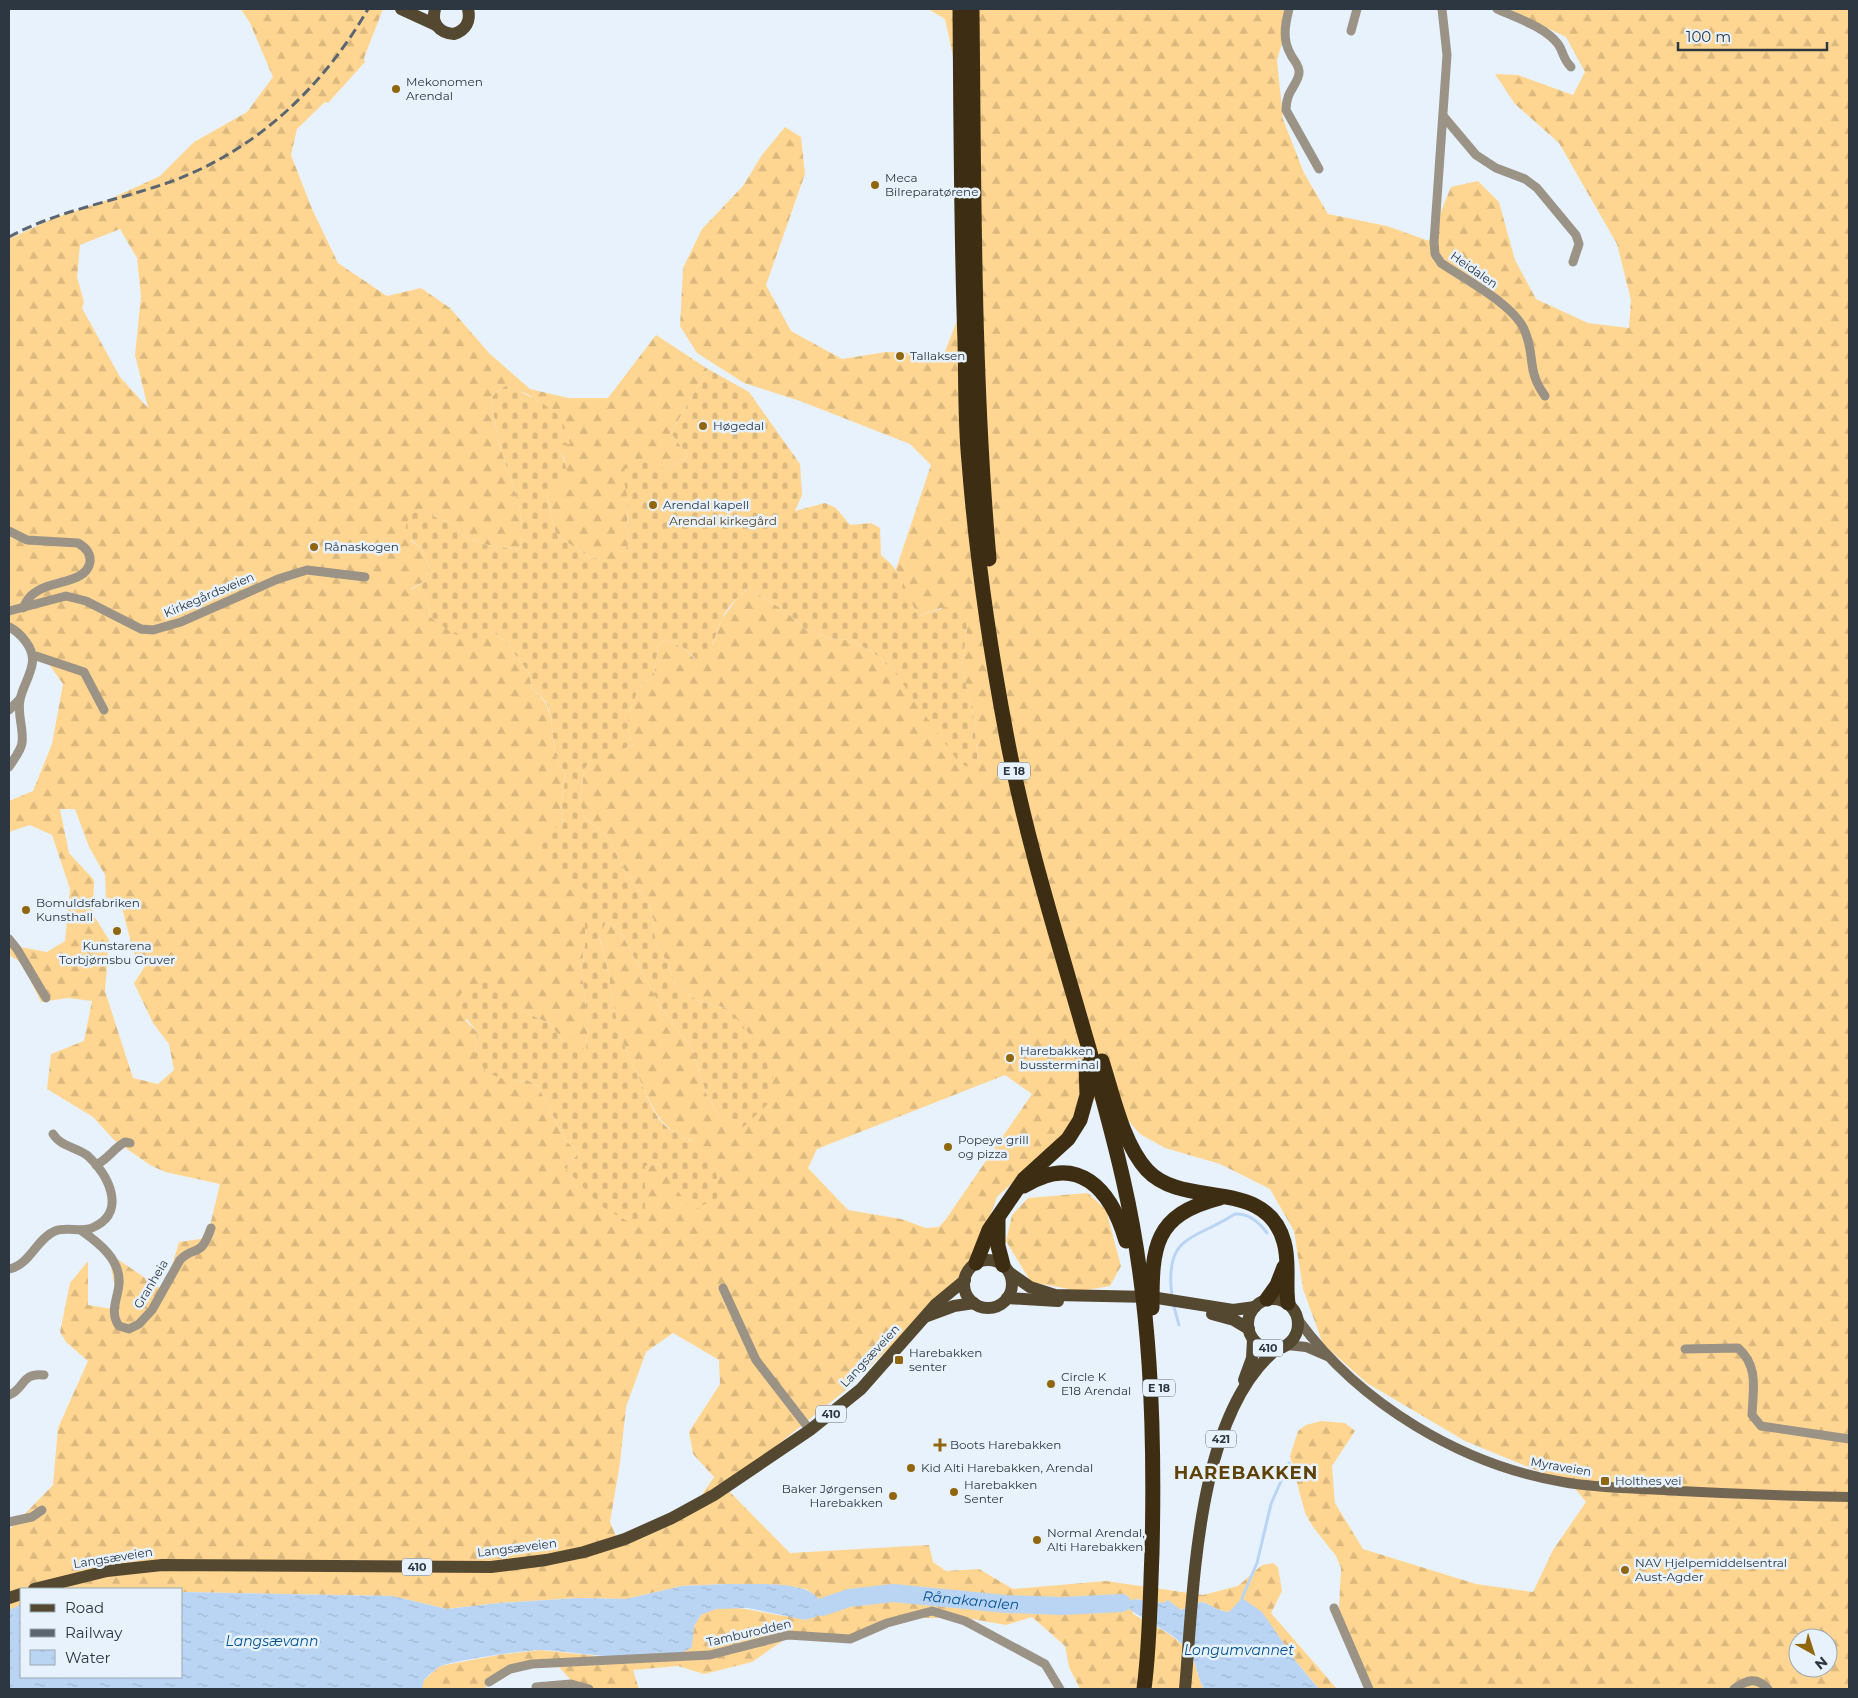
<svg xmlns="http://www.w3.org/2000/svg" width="1858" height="1698" font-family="Montserrat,sans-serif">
<defs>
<pattern id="forest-firs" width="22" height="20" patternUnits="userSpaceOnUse" patternTransform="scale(1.25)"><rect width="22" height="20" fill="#ffd691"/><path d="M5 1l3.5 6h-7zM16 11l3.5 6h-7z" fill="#dbb87e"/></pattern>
<pattern id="cemetery-stones" width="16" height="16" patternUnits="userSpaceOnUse" patternTransform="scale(1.25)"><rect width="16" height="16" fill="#ffd691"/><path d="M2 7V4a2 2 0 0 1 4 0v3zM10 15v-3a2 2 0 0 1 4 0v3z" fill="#dbb87e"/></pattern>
<pattern id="water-ripples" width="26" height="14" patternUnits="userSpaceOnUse" patternTransform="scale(1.25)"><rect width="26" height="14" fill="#bad5f3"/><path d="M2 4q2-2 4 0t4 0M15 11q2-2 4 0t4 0" fill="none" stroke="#a0b7d2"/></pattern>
</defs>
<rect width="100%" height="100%" fill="#e7f2fd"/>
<!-- forest -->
<g fill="url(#forest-firs)" fill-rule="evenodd">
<path d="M241,9h142l-19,49 1,4 -37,41 -3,-1 -28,27 -6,26 21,54 26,54 49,33 34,-8 29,20 39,45 41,36 38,9h40l48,-63 52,34 -37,64 17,23 -22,15 -39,21 1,53 -10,16 -27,-3 -32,-21 -4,-6 -8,-36c8,-8 23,-27 16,-39 -3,-3 -5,-5 -7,-9l13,-9 -13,-25 -29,-19 -21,-8 -9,5 -6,8c3,13 4,26 7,39 7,31 33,81 21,112l-36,-6 -21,-9 -10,-11 -26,-11 -15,28 10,7 9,21 -5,12 -14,8 15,8 5,21 63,14 15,14 20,27 3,15 13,14 6,16 4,37 10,18 -1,17 -3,12 2,24 11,54 11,9v56l-4,23 7,52 -2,32 -23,-10 -13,-18 -29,-14 -16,-12 -40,22 12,12 -2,23 35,27 17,-2 11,6 28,55 14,12 -16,14 81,25v-26l14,-2 18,24 15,-47c-31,-13 -35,-25 -49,-54 -8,-18 -17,-35 -23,-53 -9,-32 -10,-66 -21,-98l7,-14 13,7 43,80 30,40 15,46 11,19 21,16 -10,-121 -32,-9 -22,-16 -7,-20 -11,-19 -4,-16 1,-9 -4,-14 -24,-33 -19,-37 -22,-18 -5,-15 4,-33 5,-8 9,-5 35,-12 -5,-16v-17l6,-10 4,-14 16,-13 4,-29 7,-7 19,9 11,11 18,-15 8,-24 17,-23 11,-9 36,23 21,18 22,9 19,2 25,11 22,20 30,39 54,53 -4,-43 -12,-53 5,-39 -26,-20 -22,8c-10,-14 -15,-31 -23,-47l35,-104 -21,-21 -110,-43 -56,-18 -47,-30 -17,-27 3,-58 19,-39 41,-43 19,-31 23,-28 16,10 4,37 -39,111 25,46 51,28 44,-7 58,2 18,-46 -5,-233 -12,-56 -17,-10h364l-15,51 6,59 21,54 24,41 59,12 42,15 22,-54 27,-6 21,21 16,58 21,39 52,24 41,5 2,-28 -14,-56 -58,-101 -44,-39 -20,-30 23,1 55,20 12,-23 -19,-35 -58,-28h341v1680h-483l-27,-80 2,-41 -5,-12 -23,-29 -8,-14 -15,-57 8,-25 8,-6 15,-4 24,2 10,8 -23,35 3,37 28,46 113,35 57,8 20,-42 33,-48 -14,-17 -107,-44 -98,-58 -44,-39 -20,-55 -9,-58 -24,-42 -50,-25 -55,-16 -25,-14 -38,-44 -34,42 -71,65 -17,46 -25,42 -114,109 -116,93 65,66 139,-8 4,17 13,9 33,-2 34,20 93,-8 97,14 35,-9 24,-21 11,-2 5,4 4,24 -11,22 66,76h-18l-21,-25 -69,-52c-13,-1 -21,-10 -28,-10 -6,1 -14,5 -20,8l-18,-7 -28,-4 -2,15c19,11 47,22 59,43 5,10 6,22 12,32h-124l-11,-22 -4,-21 -33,-29 -26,8 -40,-7h-60l-55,22 -57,-7 -42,29 -48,12 -26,-8 -45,4 6,19h-60l-21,-23 -45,3 -30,20h-62l3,-9 16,-14 58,-11 42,-5 59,6 60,1 33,-10c0,-6 0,-13 2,-19 8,-36 67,-14 90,-12 12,0 27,-7 38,-9l-5,-10 -11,-8 -23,-3 -56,-2 -45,2 -56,13 -48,-1 -79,5 -52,6 -55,-13 -211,-4v-3h-160v16l-12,5v-80l44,-45 5,-57 30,-67 -22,-19 -6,-10 10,-49 18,-22v44l24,4 4,-16 -6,-31 9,-2 42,29 8,-13 10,-34 28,-4 13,-54 -55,-12 -15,-7 -36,-25 -21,-23 -46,-28 4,-35 33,-13 8,-40 -24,-3 -27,4 -19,-39 -13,-8v-10l38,7 18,-11 5,-52 -18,-54 -22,-10 -21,7v-31l24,-10 19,-47 11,-60 -18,-25 -36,-34v-386l45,-21 54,-18 52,-24 34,-34 53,-30 26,-35 -23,-54zM120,229l17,29 4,38 -6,59 13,53 -28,-31 -38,-69 2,-6 -7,-25 3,-32zM60,809h15l14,38 16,28 1,22 15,7 13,50 13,9 -13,20 19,40 16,21 5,26 -16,14 -25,-6 -28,-87 4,-51 -16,-26 1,-34 -25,-27zM1005,1075l27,19 -86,125 -7,8 -13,1 -25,-9 -53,-9 -40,-42 9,-19zM673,1333l46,27 1,24 -31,48 4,22 21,23 -15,22 -80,44 -9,-21 10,-59 6,-56 20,-55zM1798,1638h30v30h-30z"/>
<path d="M1088,1193l18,17 15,56 -11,20 -30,5 -49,-9 -25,-41 6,-26 16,-17z"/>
</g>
<!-- cemetery -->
<path fill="url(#cemetery-stones)" d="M708,369l41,23 51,72 2,31 -7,16 30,-8 11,5 14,17 21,-2 9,5 1,27c5,5 11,9 14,14 11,14 13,32 24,47l34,-11 10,8 4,15 -5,39 12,53 4,43 -11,4 -10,-7 -63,-89 -22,-20 -25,-11 -19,-2 -22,-9 -21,-18 -36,-23c-11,8 -23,20 -28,33 -8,18 -6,30 -25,38l-12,-11 -19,-9 -7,7 -4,29 -16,13 -4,14 -6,10v17l5,16 -44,17 -5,8 -4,33 5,15 22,18 19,37 24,33 4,14 -1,9 4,16 11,19 7,20 22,16 32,9 26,32 18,35 -5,28 -29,27 -21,-17 -11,-19 -15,-46 -30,-40 -43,-80 -13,-7 -7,15c11,31 12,64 21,96 6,20 16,38 24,56 4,9 8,19 13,27 9,14 20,17 34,25 21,12 30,34 26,57l-25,13 -33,-47 -14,2v44l-9,16 -35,-20 -37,-39 16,-14 -14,-12 -28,-55 -11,-6 -17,2 -24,-10 -11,-17 2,-23 -23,-29 10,-13 23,-9 34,29 29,14 13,18 10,-4 13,13 2,-31 -7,-52 4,-23v-56l-38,-26 -10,-12 1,-10 8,-9 17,-7 -2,-23 3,-12 1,-17 -10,-18 -4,-37 -5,-16 -14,-14 -3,-15 -20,-27 -15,-14 -20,7 -20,-5 -23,-16 -5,-21 -15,-7 14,-9 5,-12 -9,-21 -16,-13c0,-9 2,-17 10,-23l11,1 26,11 10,11 21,9 36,6c12,-31 -14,-81 -21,-112 -3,-13 -4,-26 -7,-39l6,-8 9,-5c10,2 45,21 52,29 5,7 11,21 12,29l-14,3 7,10 6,21 -22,17 8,36 4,6 32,21 27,2 10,-15 -1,-49 -4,-20 3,-11 23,-9 17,15 22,-15 -17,-23z"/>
<!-- water -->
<g fill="url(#water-ripples)">
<path d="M727,1584c23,1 71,-4 89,12 3,3 5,9 8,13l-8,8 -11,3 -57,-12 -32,1 -15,6 -7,11 -2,21c-28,22 -116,4 -151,3 -15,0 -92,11 -102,17 -6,4 -11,9 -15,13l-2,9h-413v-79l11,-5 1,72h160v-85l211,4 55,13 52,-6 79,-5 48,1 56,-13z"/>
<path d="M1242,1598l20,14 36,52 21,25h-115c-6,-10 -7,-22 -12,-32 -14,-26 -50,-35 -70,-54l13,-4 28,4 5,-3 13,10c6,-3 14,-7 20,-8 7,0 15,9 28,10z"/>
</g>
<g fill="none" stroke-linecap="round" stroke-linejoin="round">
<!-- stream -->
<g stroke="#bad5f3" stroke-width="3">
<path d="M1172,1297c-8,-63 21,-56 63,-83 13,-1 24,8 32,19"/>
<path d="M1173,1303l6,22"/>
<path d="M1242,1598l15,-35 14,-59 18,-41"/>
</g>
<!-- river -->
<path stroke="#bad5f3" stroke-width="18" id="s1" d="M822,1607l27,-9 44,-5 113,11 56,2 60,-3"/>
<!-- street -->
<g stroke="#9b9386" stroke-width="9">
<path d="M1289,9c-4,16 -7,31 2,46 3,6 9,11 8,18 -1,12 -13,17 -13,37l33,59"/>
<path d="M1442,9l5,46 -13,187 1,12 6,9c23,16 77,43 85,71 9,25 1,37 19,62"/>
<path d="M1497,9c19,9 47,17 61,35 6,8 4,14 13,23"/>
<path d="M1351,31l6,-22"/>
<path d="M1444,117l32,38 20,13 29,11 12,9 39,47 3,9 -6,18"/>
<path d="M9,531l18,9 51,3c7,4 13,10 12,19 -3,20 -35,19 -49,27 -10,5 -14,10 -18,19"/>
<path d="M9,611l57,-15 20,5 55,28 12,1 28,-8 97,-43 29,-9 58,7"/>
<path d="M9,627c7,3 12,8 17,15 16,21 -2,37 -6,58 -3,14 4,29 2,43 -1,8 -9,17 -13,24"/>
<path d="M33,655l51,17 20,38"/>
<path d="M9,710l10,-10"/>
<path d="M9,939l8,10 29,49"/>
<path d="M96,1165c12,-6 18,-17 29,-23l5,1"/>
<path d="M82,1231c17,12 39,29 37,53 -1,14 -10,28 0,42l10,3 10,-5 13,-14 28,-50c15,-16 20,0 31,-32"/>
<path d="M9,1269c20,-3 28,-31 46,-38 14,-5 28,3 41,-5 31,-16 11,-53 -8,-70 -11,-9 -27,-9 -35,-22"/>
<path d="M723,1288l33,72 54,70"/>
<path d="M1685,1349l53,-1c21,18 15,42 14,67l9,11 88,13"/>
<path d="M9,1395c16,-6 12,-23 35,-20"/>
<path d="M9,1522l23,-5 10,-7"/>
<path d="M1334,1608l35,81"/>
<path d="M489,1682l21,-13 22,-5 178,-9 78,-20 62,4 37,-16 45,-12 33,10 80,43 15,25"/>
<path d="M536,1687l35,-3 18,5"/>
<path d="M1734,1689c13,-9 22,-13 34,0"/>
</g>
<!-- secondary -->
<g stroke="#726754" stroke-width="10">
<path d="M1299,1321c61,83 163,144 264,161 38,7 78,6 117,9 56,3 112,5 169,6"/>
<path d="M1287,1345l19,2 21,9"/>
</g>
<!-- primary -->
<g stroke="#554831" stroke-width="12">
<path d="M401,9l35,16"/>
<path d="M435,9c-4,14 4,24 19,25 12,-4 17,-13 14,-25"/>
<circle cx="988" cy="1284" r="24"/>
<path d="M1010,1273l20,14 25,8 96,2 82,13 22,-3"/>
<path d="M1007,1298l51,3"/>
<circle cx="1273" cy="1324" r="25"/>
<path d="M1212,1314l22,6 15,9"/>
<path d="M927,1316l27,-10 20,-3"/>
<path d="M1244,1380l8,-22 1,-19"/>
<path d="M34,1589l73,-18 55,-6 329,2 55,-7 38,-8 41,-13 47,-21 42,-23 96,-65 51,-41 75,-85 29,-24"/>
<path d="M9,1598l12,-4"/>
<path d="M1185,1689c9,-98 10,-275 93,-341"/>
</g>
<!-- highway -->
<g stroke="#3d2e13" stroke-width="15">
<path d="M960,9c1,111 1,222 5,333 1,40 0,80 4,120 7,90 20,181 37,271 28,151 83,296 117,446 28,122 32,249 29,374 -2,45 -2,91 -8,136"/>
<path d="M972,9c2,183 1,367 17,550"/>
<path d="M1102,1061c11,34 21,83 45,109 37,40 119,6 137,72 6,20 1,41 4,61"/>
<path d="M1024,1186c54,-34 87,3 102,55"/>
<path d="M998,1219v27l5,19"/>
<path d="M976,1263l13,-33 35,-51 44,-40 12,-19 7,-25 -1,-29"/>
<path d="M1267,1299l10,-14 7,-18"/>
<path d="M1152,1308c0,-61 1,-93 68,-110"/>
</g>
<!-- rail -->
<path stroke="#5b6670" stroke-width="3" stroke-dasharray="10 5" stroke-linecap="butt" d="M9,237c46,-25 97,-34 146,-50 93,-29 165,-95 213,-178"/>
</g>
<!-- markers -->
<g fill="#90670f" stroke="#e7f2fd" stroke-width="2">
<circle cx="396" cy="89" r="5"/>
<circle cx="875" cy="185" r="5"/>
<circle cx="900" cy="356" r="5"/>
<circle cx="703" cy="426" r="5"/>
<circle cx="653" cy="505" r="5"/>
<circle cx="314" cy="547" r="5"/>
<circle cx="26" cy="910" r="5"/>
<circle cx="117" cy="931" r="5"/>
<circle cx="1010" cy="1058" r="5"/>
<circle cx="948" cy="1147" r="5"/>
<rect x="894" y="1355" width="10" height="10" rx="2.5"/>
<circle cx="1051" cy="1384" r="5"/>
<path d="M937.5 1437.5h5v5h5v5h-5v5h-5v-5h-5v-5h5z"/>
<circle cx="911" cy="1468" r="5"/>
<rect x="1600" y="1476" width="10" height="10" rx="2.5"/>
<circle cx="954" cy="1492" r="5"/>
<circle cx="893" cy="1496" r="5"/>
<circle cx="1037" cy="1540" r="5"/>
<circle cx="1625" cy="1570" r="5"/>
</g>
<g text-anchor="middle" stroke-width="5" stroke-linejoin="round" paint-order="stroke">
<!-- shield labels -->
<g fill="#e7f2fd" stroke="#646f79" stroke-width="1">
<rect x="998" y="762.5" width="32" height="17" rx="4"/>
<rect x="1253" y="1339.5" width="30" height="17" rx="4"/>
<rect x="1143" y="1379.5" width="32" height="17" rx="4"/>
<rect x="816" y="1405.5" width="30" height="17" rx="4"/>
<rect x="1206" y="1430.5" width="30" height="17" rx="4"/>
<rect x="402" y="1558.5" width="30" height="17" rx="4"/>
</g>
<g font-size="11" font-weight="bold" fill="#2c3741">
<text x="1014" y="775">E 18</text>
<text x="1268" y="1352">410</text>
<text x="1159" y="1392">E 18</text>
<text x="831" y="1418">410</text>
<text x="1221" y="1443">421</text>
<text x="417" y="1571">410</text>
</g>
<!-- poi labels -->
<g font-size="12" fill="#2c3741" stroke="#e7f2fd" text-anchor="start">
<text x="406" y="86">Mekonomen<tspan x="406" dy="14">Arendal</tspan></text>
<text x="885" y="182">Meca<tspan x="885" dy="14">Bilreparatørene</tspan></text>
<text x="910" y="360">Tallaksen</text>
<text x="713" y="430">Høgedal</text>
<text x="663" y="509">Arendal kapell</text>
<text x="324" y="551">Rånaskogen</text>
<text x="36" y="907">Bomuldsfabriken<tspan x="36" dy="14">Kunsthall</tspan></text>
<text x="117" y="950" text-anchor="middle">Kunstarena<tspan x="117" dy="14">Torbjørnsbu Gruver</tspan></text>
<text x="1020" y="1055">Harebakken<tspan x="1020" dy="14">bussterminal</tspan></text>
<text x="958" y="1144">Popeye grill<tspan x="958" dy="14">og pizza</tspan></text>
<text x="909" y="1357">Harebakken<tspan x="909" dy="14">senter</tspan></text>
<text x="1061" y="1381">Circle K<tspan x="1061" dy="14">E18 Arendal</tspan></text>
<text x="950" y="1449">Boots Harebakken</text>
<text x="921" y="1472">Kid Alti Harebakken, Arendal</text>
<text x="1615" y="1485">Holthes vei</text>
<text x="964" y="1489">Harebakken<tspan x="964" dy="14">Senter</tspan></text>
<text x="883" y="1493" text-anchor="end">Baker Jørgensen<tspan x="883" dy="14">Harebakken</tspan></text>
<text x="1047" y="1537">Normal Arendal,<tspan x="1047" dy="14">Alti Harebakken</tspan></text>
<text x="1635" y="1567">NAV Hjelpemiddelsentral<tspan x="1635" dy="14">Aust-Agder</tspan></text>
</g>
<!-- street labels -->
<g font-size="12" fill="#2c3741" stroke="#e7f2fd">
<text transform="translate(1474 270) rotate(35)" y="4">Heidalen</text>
<text transform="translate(209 595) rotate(-23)" y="4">Kirkegårdsveien</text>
<text transform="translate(151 1284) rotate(-59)" y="4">Granheia</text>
<text transform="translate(870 1356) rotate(-47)" y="4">Langsæveien</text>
<text transform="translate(1561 1467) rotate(10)" y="4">Myraveien</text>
<text transform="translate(517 1548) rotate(-7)" y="4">Langsæveien</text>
<text transform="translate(113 1558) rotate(-9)" y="4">Langsæveien</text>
<text transform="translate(749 1633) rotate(-13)" y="4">Tamburodden</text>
</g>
<!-- park labels -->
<g font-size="12" fill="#543e17" stroke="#e7f2fd">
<text x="723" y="525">Arendal kirkegård</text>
</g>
<!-- water labels -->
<g font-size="14" font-style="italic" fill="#005291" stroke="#e7f2fd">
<text dy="5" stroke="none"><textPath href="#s1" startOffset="151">Rånakanalen</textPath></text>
<text x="272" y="1646">Langsævann</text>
<text x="1239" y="1655">Longumvannet</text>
</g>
<!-- district labels -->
<g font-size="18" font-weight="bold" letter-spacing="1" fill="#5f4206" stroke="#e7f2fd">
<text x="1246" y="1479">HAREBAKKEN</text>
</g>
</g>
<!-- border -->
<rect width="1858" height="1698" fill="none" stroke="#2c3741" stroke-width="20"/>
<!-- legend -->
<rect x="20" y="1588" width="162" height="90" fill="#e7f2fd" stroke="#9ca7b2"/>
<rect x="30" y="1604" width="25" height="8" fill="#554831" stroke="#9ca7b2"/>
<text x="65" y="1613" font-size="15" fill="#2c3741">Road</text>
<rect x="30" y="1629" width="25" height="8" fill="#5b6670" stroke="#9ca7b2"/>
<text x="65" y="1638" font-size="15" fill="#2c3741">Railway</text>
<rect x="30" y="1650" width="25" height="15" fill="url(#water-ripples)" stroke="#9ca7b2"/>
<text x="65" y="1663" font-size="15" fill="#2c3741">Water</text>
<!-- north arrow -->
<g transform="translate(1813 1653) rotate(141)"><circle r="24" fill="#e7f2fd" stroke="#9ca7b2"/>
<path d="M0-4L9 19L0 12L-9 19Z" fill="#90670f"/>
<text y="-8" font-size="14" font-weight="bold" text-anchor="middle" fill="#2c3741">N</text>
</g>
<!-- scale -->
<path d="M1678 42v8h149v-8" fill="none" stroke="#2c3741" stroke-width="2.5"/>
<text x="1686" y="42" font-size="15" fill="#2c3741" stroke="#e7f2fd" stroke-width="4" paint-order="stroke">100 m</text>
</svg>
